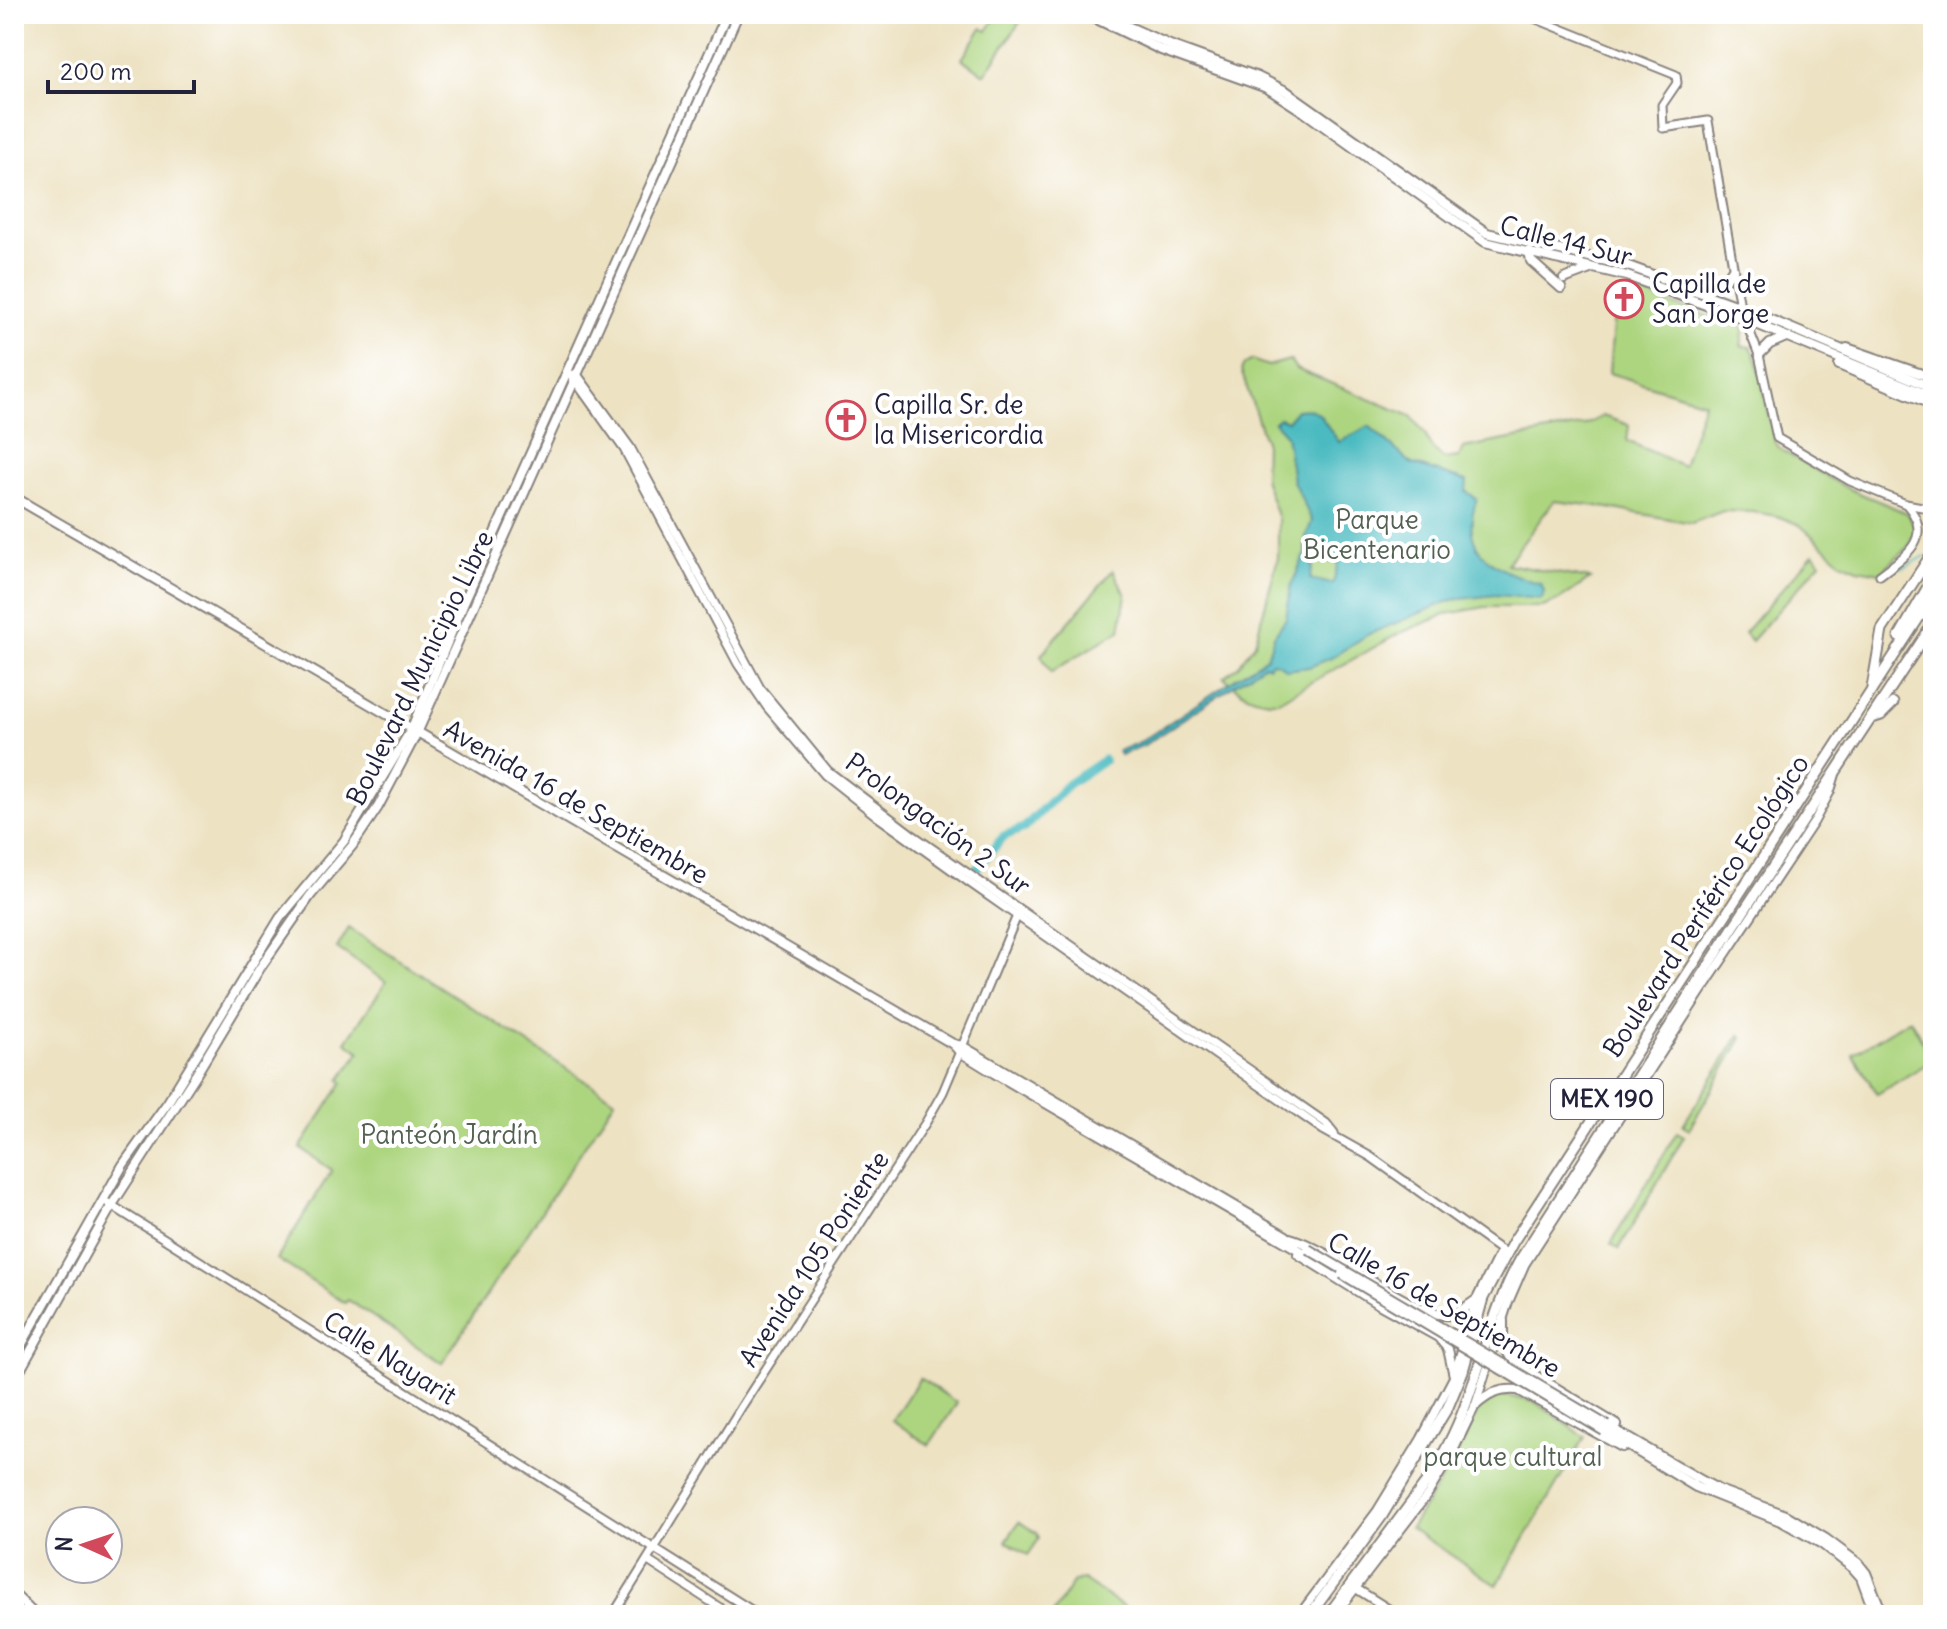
<svg xmlns="http://www.w3.org/2000/svg" width="1947" height="1629" font-family="Delius,sans-serif">
<rect width="100%" height="100%" fill="#fff"/>
<filter id="ink" filterUnits="userSpaceOnUse"><feTurbulence type="fractalNoise" baseFrequency=".0125" numOctaves="2"/><feDisplacementMap in="SourceGraphic" scale="16" xChannelSelector="R" yChannelSelector="G"/><feConvolveMatrix kernelMatrix="1 2 1 2 8 2 1 2 1" color-interpolation-filters="sRGB"/></filter>
<filter id="wash" filterUnits="userSpaceOnUse"><feTurbulence type="fractalNoise" baseFrequency=".006" numOctaves="4" result="noise"/><feDisplacementMap in="SourceGraphic" scale="32" xChannelSelector="R" yChannelSelector="G"/><feGaussianBlur stdDeviation="1.8" result="paint"/><feColorMatrix in="noise" values="0 0 0 0 0 0 0 0 0 0 0 0 0 0 0 0 0 1.4 0 .05"/><feComposite in="paint" operator="in"/></filter>
<g filter="url(#wash)">
<rect width="100%" height="100%" fill="#ede2c2"/>
<!-- green -->
<g fill="#add580" stroke="#687c5e" stroke-width="2">
<path d="M998,14h10l12,8 -35,52 -23,-15 20,-31 5,3z"/>
<path d="M1625,279l37,22 82,27 -3,18 10,1 6,12 18,84 6,7 66,38 60,25 8,14 -5,18 -30,28 -22,-4 -17,-7 -41,-37 -23,-9 -24,-4 -30,-1 -31,12 -95,-17 -43,-5 -47,63 83,15 -31,21 -16,7h-58l-38,7 -47,19 -122,68c-23,1 -38,-8 -54,-24l14,-11 17,-23 23,-85v-39l-14,-41 1,-37 -24,-71 3,-5 8,-5 16,6 22,-6 6,9 115,47 14,18 6,13 13,12 15,-2 4,-9 122,-23 18,-9 26,9 -2,16 56,25 21,-64 -95,-29 5,-59 7,-2 -3,-5 13,2v-20l4,-1 -1,-3 -4,2z"/>
<path d="M1813,554l8,8 -70,79 -7,-8z"/>
<path d="M1113,570l13,25 -6,35 -69,42 -10,-17z"/>
<path d="M349,928l266,172 -173,263 -94,-63 -3,3 -68,-44 55,-89 -32,-22 43,-66 -3,-2 20,-28 -14,-10 40,-60 -49,-34z"/>
<path d="M1910,1019l23,41 -56,34 -24,-40z"/>
<path d="M1740,1035l2,3 -53,91 -6,-4z"/>
<path d="M1677,1132l7,4 -65,113 -8,-5z"/>
<path d="M920,1378l37,25 -28,42 -37,-25z"/>
<path d="M1502,1395l33,7 50,35 -88,148 -87,-57 45,-70 24,-49z"/>
<path d="M1019,1522l18,11 2,6 -11,16 -22,-14z"/>
<path d="M1083,1580l52,35h-83l22,-34z"/>
</g>
<!-- water -->
<path fill="#4cbbc1" stroke="#376e7e" stroke-width="2" fill-rule="evenodd" d="M1310,409l9,5 20,28 30,-16 43,38 55,17 -1,10 11,8c-21,55 21,71 64,85l3,7 -2,8 -46,-4 -44,5 -83,34 -38,24 -22,9 -22,3 -9,-7 -6,-1 -4,4 -3,-2 -121,81 -24,10 -2,-4 24,-10 125,-84 7,-21 12,-18 5,-32 14,-32 1,-17 6,-16 -19,-40 -7,-46 -12,-13 5,-4 8,3 9,-11zM1314,558l24,4 -5,22 -23,-5z"/>
<g fill="none" stroke-linecap="round" stroke-linejoin="round">
<!-- stream -->
<g stroke="#4cbbc1" stroke-width="2">
<path d="M1895,568l11,-1 19,-11"/>
<path d="M975,870l31,-35 16,-7 48,-47 35,-22"/>
</g>
<!-- river -->
<path stroke="#4cbbc1" stroke-width="9" d="M975,871l29,-35 20,-8 44,-44 36,-24"/>
</g>
</g>
<g filter="url(#ink)">
<g fill="none" stroke-linecap="round" stroke-linejoin="round">
<!-- tertiary casing -->
<g stroke="#88827e" stroke-width="11">
<g id="tertiary">
<path d="M1524,14l152,61 1,8 -15,22 1,23 45,-7 32,186 19,48 18,83 73,43 56,23 27,5"/>
<path d="M569,372l55,77 114,215 29,43 58,68 53,42 92,66 353,247 48,27 135,97"/>
<path d="M576,373l54,74 130,241 68,83 82,62 416,290 8,10"/>
<path d="M1880,575c25,-19 55,-37 27,-70"/>
<path d="M108,1203l651,412"/>
<path d="M648,1561l83,54"/>
<path d="M1352,1586l46,29"/>
<path d="M613,1615l129,-209 184,-284 17,-30 76,-181"/>
<path d="M1299,1615l78,-104 44,-72 33,-63 22,-76 25,-50"/>
<path d="M1335,1615l93,-121 23,-38 24,-50 33,-103 17,-39 181,-280 108,-162 16,-30 5,-16"/>
</g>
</g>
<!-- secondary casing -->
<g stroke="#88827e" stroke-width="12">
<g id="secondary">
<path d="M1086,14l75,36 106,38 37,24 181,130 142,34 117,43 189,78"/>
<path d="M1100,14l72,32 86,31 28,14 201,142 141,33 112,41 193,81"/>
<path d="M1529,251l2,10 30,27"/>
<path d="M1564,279l29,-11"/>
<path d="M1703,291l19,-7 11,-15"/>
<path d="M1847,348l86,30"/>
<path d="M1759,355l11,-11 16,-7"/>
<path d="M1839,365l94,40"/>
<path d="M14,497l939,547 7,8 34,21 312,181"/>
<path d="M953,1044l9,2 324,190"/>
<path d="M1290,1238c41,11 128,81 159,77 10,-2 19,-9 27,-15"/>
<path d="M1298,1254l77,48 63,35 10,12 6,27"/>
<path d="M1503,1321v23l10,18 104,63"/>
<path d="M14,1358l109,-193 45,-63 112,-184 64,-77 67,-111 53,-128 263,-588"/>
<path d="M14,1381l98,-176 85,-132 63,-105 50,-72 42,-50 26,-39 39,-74 321,-719"/>
<path d="M1475,1406c13,-12 25,-18 43,-16l104,57"/>
<path d="M1608,1426l91,53 20,11 67,25 40,24 32,24 8,10 17,42"/>
<path d="M1604,1431l92,56 87,35 39,22 31,24 8,9 14,38"/>
<path d="M14,1594l21,21"/>
</g>
</g>
<!-- trunk casing -->
<g stroke="#88827e" stroke-width="13">
<g id="trunk">
<path d="M1899,637l34,-59"/>
<path d="M1872,688l10,-58 51,-78"/>
<path d="M1872,718l9,-3 12,-12"/>
<path d="M1310,1615l72,-99 66,-109 15,-36 20,-73 30,-56 420,-646"/>
<path d="M1328,1615l103,-139c14,-24 28,-51 37,-78 17,-46 27,-94 52,-138l214,-334 199,-302"/>
</g>
</g>
<!-- tertiary -->
<use href="#tertiary" stroke="#fff" stroke-width="7"/>
<!-- secondary -->
<use href="#secondary" stroke="#fff" stroke-width="8"/>
<!-- trunk -->
<use href="#trunk" stroke="#fff" stroke-width="9"/>
<!-- secondary-bridge casing -->
<g stroke="#88827e" stroke-width="12" stroke-linecap="butt">
<g id="secondary-bridge">
<path d="M1308,1249l300,177"/>
<path d="M1342,1274l262,157"/>
</g>
</g>
<!-- secondary-bridge -->
<use href="#secondary-bridge" stroke="#fff" stroke-width="8"/>
</g>
</g>
<!-- icons -->
<defs>
<g id="church-ring" transform="scale(2)"><circle r="9.5" fill="#fff" stroke="#d1495b" stroke-width="1.5"/><path d="M-1.2-6h2.4v3.5h3.3v2.4h-3.3V6h-2.4V-.1h-3.3v-2.4h3.3Z" fill="#d1495b"/></g>
</defs>
<g fill-rule="evenodd">
<use href="#church-ring" x="1624" y="299"/>
<use href="#church-ring" x="846" y="420"/>
</g>
<g text-anchor="middle" stroke-width="8" stroke-linejoin="round" paint-order="stroke">
<!-- shield labels -->
<rect fill="#fff" stroke="#646476" stroke-width="2" x="1551" y="1079" width="112" height="40" rx="6"/>
<g font-size="24" font-weight="bold" fill="#22223b">
<text x="1607" y="1107">MEX 190</text>
</g>
<!-- street labels -->
<g font-size="26" fill="#22223b" stroke="#fff">
<text transform="translate(1566 241) rotate(14)" y="9">Calle 14 Sur</text>
<text transform="translate(420 668) rotate(-64)" y="9">Boulevard Municipio Libre</text>
<text transform="translate(576 802) rotate(30)" y="9">Avenida 16 de Septiembre</text>
<text transform="translate(938 824) rotate(36)" y="9">Prolongación 2 Sur</text>
<text transform="translate(1706 906) rotate(-57)" y="9">Boulevard Periférico Ecológico</text>
<text transform="translate(814 1259) rotate(-57)" y="9">Avenida 105 Poniente</text>
<text transform="translate(1444 1305) rotate(30)" y="9">Calle 16 de Septiembre</text>
<text transform="translate(390 1358) rotate(32)" y="9">Calle Nayarit</text>
</g>
<!-- poi labels -->
<g font-size="26" fill="#22223b" stroke="#fff" text-anchor="start">
<text x="1652" y="293">Capilla de<tspan x="1652" dy="30">San Jorge</tspan></text>
<text x="874" y="414">Capilla Sr. de<tspan x="874" dy="30">la Misericordia</tspan></text>
</g>
<!-- park labels -->
<g font-size="26" fill="#536153" stroke="#fff">
<text x="1377" y="529">Parque<tspan x="1377" dy="30">Bicentenario</tspan></text>
<text x="449" y="1144">Panteón Jardín</text>
<text x="1513" y="1466">parque cultural</text>
</g>
</g>
<!-- margin -->
<rect width="1947" height="1629" fill="none" stroke="#fff" stroke-width="48"/>
<!-- north arrow -->
<g transform="translate(84 1545) rotate(273)"><circle r="38" fill="#ffffff" stroke="#a7a7b1" stroke-width="2"/>
<path d="M0-6L14 30L0 20L-14 30Z" fill="#d1495b"/>
<text y="-12" font-size="22" font-weight="bold" text-anchor="middle" fill="#22223b">N</text>
</g>
<!-- scale -->
<path d="M48 80v12h146v-12" fill="none" stroke="#22223b" stroke-width="4"/>
<text x="60" y="80" font-size="24" fill="#22223b" stroke="#ffffff" stroke-width="6" paint-order="stroke">200 m</text>
</svg>
